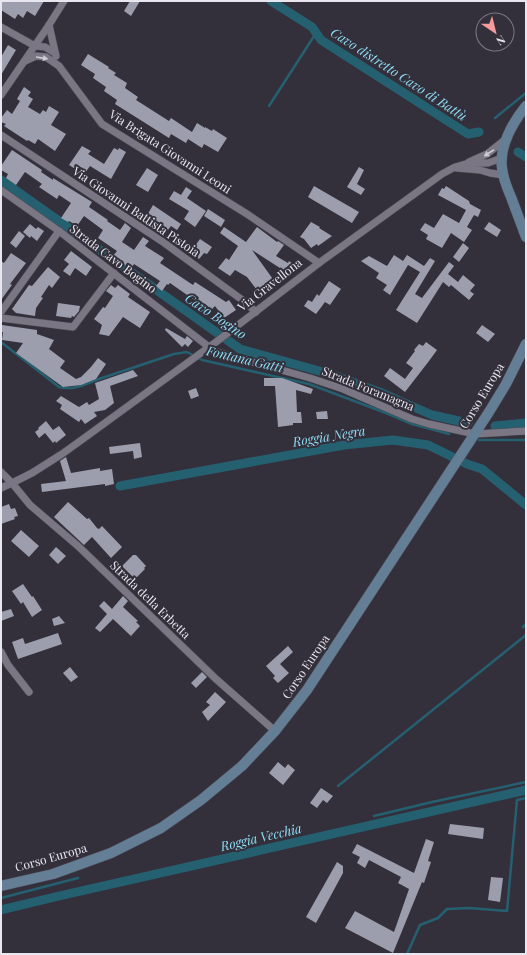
<svg xmlns="http://www.w3.org/2000/svg" width="527" height="955" font-family="'Playfair Display',serif">
<rect width="100%" height="100%" fill="#33303b"/>
<g fill="none" stroke-linecap="round" stroke-linejoin="round">
<!-- stream -->
<g stroke="#256071" stroke-width="2.5">
<path d="M269,106l47,-73"/>
<path d="M495,118l31,-25"/>
<path d="M1,342l58,45 5,1h8l9,-2 18,-7 75,-25 13,-2 15,8 107,24 77,29 26,11 37,10"/>
<path d="M479,440h47"/>
<path d="M523,627l3,-3"/>
<path d="M338,786l188,-151"/>
<path d="M374,816l58,-14 94,-20"/>
<path d="M1,898l77,-20"/>
<path d="M407,954l13,-29 18,-7 9,-9 22,-1 38,3 10,-111 9,-2"/>
</g>
<!-- canal -->
<g stroke="#256071" stroke-width="9">
<path d="M271,1l41,26 9,13 147,94 11,-2"/>
<path d="M518,152l8,5"/>
<path d="M1,180l239,169 90,25 52,19 50,22 36,8"/>
<path d="M495,426l31,-3"/>
<path d="M120,486l224,-41 49,-5 35,5 39,19 15,5 44,36"/>
<path d="M1,910l58,-14 467,-106"/>
</g>
</g>
<!-- building -->
<g fill="#9c9ead">
<path d="M1,1h43l-9,15 -8,-5 -4,7 -5,-4 -3,5 -14,-9z"/>
<path d="M130,1h10l-9,15 -7,-5z"/>
<path d="M8,45l8,5 -15,25v-18z"/>
<path d="M88,54l21,13 -1,1 8,5 -2,2 13,8 -2,5 13,9 -2,3 33,21 2,-3 21,14 5,-9 8,5v-1l7,4 1,-2 14,9 -9,14 -14,-8 -2,4 -14,-9 -2,4 -15,-9 -2,4 -54,-34 2,-4 -13,-9 2,-4 -13,-9 2,-4 -14,-9z"/>
<path d="M24,87l7,5 -3,4 5,3 -5,8 12,7 3,-4 3,2 3,-6 10,6 -8,13 15,9 -11,17 -17,-12 -3,5 -7,-4 -1,1 -23,-15 2,-2 -5,-2v-4l6,-8 5,4 8,-13 -3,-2z"/>
<path d="M82,146l9,5 -3,3 16,10 10,-16 4,2 1,-2 7,4 -15,27 -21,-13 -5,7 -5,-3v2l-11,-7z"/>
<path d="M12,150l30,20 -1,2 12,8v-2l39,24 -3,5 19,13 -1,1 13,9 5,-7 6,5 -9,14 12,8 9,-13 6,4 -4,5 19,12 -4,5 33,22 2,-3 31,20 3,-2 7,10 -12,8 -9,-12 -3,3 -11,-7 -1,2 -30,-21 -2,2 -1,-1 -5,7 -6,-5 4,-5 -26,-17 -3,5 -18,-13 4,-5 -19,-13 5,-8 -19,-14 -7,10 -8,-5 -1,1 -7,-4 10,-15 -12,-8 -2,4 -18,-12 3,-3 -17,-12 -9,13 -10,-7 2,-4 -7,-4v-4z"/>
<path d="M359,167l5,3 -7,14 8,5 -4,6 -14,-8z"/>
<path d="M147,168l11,7 -10,17 -12,-7z"/>
<path d="M314,186l45,26 -7,11 -44,-26z"/>
<path d="M446,186l23,15 1,3 11,6 -3,7 -4,-2 -7,12 5,3 -8,12 -13,-9 -9,15 -16,-9 2,-4 -8,-5 5,-7 9,5 9,-14 16,9 7,-13 -28,-15 4,-7 2,1z"/>
<path d="M186,187l6,4 -5,7 19,13 -11,16 -11,-8 5,-8 -20,-12 5,-8 7,4z"/>
<path d="M153,205l28,19 -4,6 -6,-4 -4,5 -21,-14z"/>
<path d="M208,209l17,11 -4,7 -17,-11z"/>
<path d="M311,222l9,5 -1,1 13,8 -14,10 -1,-2 -6,4 -7,-9 -4,-2z"/>
<path d="M489,222l12,8 -4,7 -13,-8z"/>
<path d="M30,224l6,5 2,-2 6,4 -7,10 -6,-5 -1,2 -7,-6z"/>
<path d="M224,227l22,15 11,-15 20,15 1,-1 6,4 -8,11 12,7 1,-2 9,7 -7,6 -8,-5v1l-31,-20 23,32 -15,12 -13,-17 -12,-7 -5,6 -12,-8 8,-10 3,2 9,-14 -18,-13z"/>
<path d="M19,231l6,5 -9,12 -6,-5z"/>
<path d="M200,239l12,8 -5,7 -3,-1 -5,6 -9,-6z"/>
<path d="M463,243l6,5 -10,14 -6,-5z"/>
<path d="M71,251l21,16 -6,9 -11,-8 -5,8 -7,-5 6,-7 -5,-4z"/>
<path d="M11,253l15,10 -16,21 2,1 -11,15v-39l3,2z"/>
<path d="M394,255l9,6 4,-6 17,11 6,-8 5,3 -20,33 7,4 27,-36 5,4 -6,8 10,8 5,-7 12,10 -5,6 4,3 -5,6 -18,-15 -2,2 -6,-5 -26,41 -21,-13 24,-38 -12,-7 -18,30 -7,-5 4,-5 -11,-7 3,-5 -18,-12 8,-5 18,10z"/>
<path d="M48,267l12,10 -8,11 -3,-3 -8,12 2,1 -7,10 -1,8 -19,-3 -4,-4 17,-24 3,1z"/>
<path d="M329,281l12,8 -11,16 -5,-3 -9,12 -12,-8 4,-6 4,2 5,-8 2,2z"/>
<path d="M111,285l4,3 3,-3 12,9 -2,3 22,15 -10,16 -17,-11 -14,19 -10,-2 3,-9 -8,-6 9,-12 2,1 8,-12 -7,-5z"/>
<path d="M58,303l22,3 -1,5 -5,6 -2,-1 -1,2 -15,-2z"/>
<path d="M2,325l35,5v4l17,6 -5,9 16,12 -5,7 16,11 5,-2 10,-10 7,-9 8,6 -10,15 -15,6 -18,2 -47,-34 7,-10 -21,-3 1,-8h-2z"/>
<path d="M482,325l13,9 -7,8 -12,-9z"/>
<path d="M166,328l19,11 2,-3 6,5 -5,6 -3,-3 -3,3 -17,-17z"/>
<path d="M426,342l11,8 -8,11 -24,31 -21,-16 6,-8 15,11 8,-11 -7,-5 9,-12 -1,-1 5,-6 4,2z"/>
<path d="M133,370l5,6 -28,10 4,17 -9,7 -11,2 3,4 -12,8 -4,-5 -2,3 -19,-13 2,-4 -6,-4 5,-5 18,11 8,-5 2,3 10,-6 -4,-16z"/>
<path d="M264,378h18l31,11 -2,5 -15,-4 1,22h4l1,11h-9v2l-15,2 -3,-41h-11z"/>
<path d="M196,388l3,8 -8,3 -3,-8z"/>
<path d="M327,411l1,8h-11l-1,-7z"/>
<path d="M46,421l7,9 6,-4 7,9 -10,8 -1,-2 -2,2 -8,-10 -6,5 -4,-6 4,-3 -1,-1z"/>
<path d="M140,443l2,14 -8,2 -1,-8 -23,3 -1,-7z"/>
<path d="M66,457l5,16 29,-5v3l12,-2 2,15 -9,2v-2l-63,8 -1,-8 25,-3 -6,-20z"/>
<path d="M68,502l19,17 2,-1 8,10 2,1 3,-3 20,21 -11,11 -19,-21 -8,8 -30,-28z"/>
<path d="M9,504l2,5 4,-1 3,8 -4,1 1,2 -14,5v-17z"/>
<path d="M21,530l18,16 -10,11 -18,-16z"/>
<path d="M56,547l10,9 -8,8 -9,-9z"/>
<path d="M133,555h3l10,11 -2,2 1,1 -10,10 -13,-13z"/>
<path d="M23,584l9,13 1,-1 9,14 -10,7 -9,-15 -2,2 -9,-13z"/>
<path d="M123,596l5,5 -5,6 15,14 -2,1 4,4 -9,10 -18,-17 -13,13 -5,-4 12,-14 -8,-8 5,-5 8,8z"/>
<path d="M11,609l3,7 -13,5v-9z"/>
<path d="M59,616l6,7 -11,3 -2,-7z"/>
<path d="M58,633l4,11 -44,15 -6,-17 11,-4 2,6z"/>
<path d="M288,646l5,6 -13,12 9,9 -11,10 -5,-5 2,-2 -9,-10z"/>
<path d="M70,667l8,10 -7,5 -8,-9z"/>
<path d="M202,672l5,5 -11,11 -5,-5z"/>
<path d="M215,692l11,10 -18,19 -6,-9 8,-7 -4,-3z"/>
<path d="M278,762l7,6 3,-4 7,6 -12,15 -14,-12z"/>
<path d="M321,788l12,8 -6,7 -4,-3 -6,8 -7,-5z"/>
<path d="M450,824l34,4 -1,11 -35,-5z"/>
<path d="M426,839l8,3 -6,19 3,1 -7,21 -2,-1 -29,71 -48,-25 10,-17 39,21 15,-43 -11,-6 3,-6 -32,-17 -4,8 -8,-5 3,-6 -8,-4 5,-9 57,29z"/>
<path d="M337,862l6,4v7l-27,50 -10,-6z"/>
<path d="M491,877l12,1 -3,24 -12,-2z"/>
</g>
<g fill="none" stroke-linecap="round" stroke-linejoin="round">
<!-- minor casing -->
<g stroke="#504e57" stroke-width="8">
<g id="minor">
<path d="M49,25l7,31"/>
<path d="M1,27l34,19 10,1 10,6"/>
<path d="M25,61l11,-5 10,1 13,9 43,58 145,90 72,49"/>
<path d="M1,95l48,-70 15,-24"/>
<path d="M1,135l162,107 82,60 11,10"/>
<path d="M469,162l18,-8 19,-15"/>
<path d="M457,168l23,2 10,3 14,2"/>
<path d="M1,190l58,41 150,116 8,5 93,26 33,11 69,30 17,5 46,10 51,-3"/>
<path d="M1,312l58,-81"/>
<path d="M1,318l72,9 41,-54"/>
<path d="M1,472l11,11 18,22 48,41 138,133 59,52"/>
<path d="M1,488l11,-5 20,-10 30,-19 25,-18 129,-94 103,-79 123,-89 13,-7 14,-4h19l14,-5"/>
<path d="M1,652l7,13 21,27"/>
</g>
</g>
<!-- secondary casing -->
<g stroke="#504e57" stroke-width="11">
<g id="secondary">
<path d="M526,106c-13,16 -27,40 -24,62 1,9 5,20 9,29 5,13 10,27 15,40"/>
<path d="M1,886l52,-12 58,-21 50,-25 40,-28 41,-34 33,-35 32,-41 182,-278 17,-28 20,-40"/>
</g>
</g>
<!-- minor -->
<use href="#minor" stroke="#7a7684" stroke-width="7"/>
<!-- secondary -->
<use href="#secondary" stroke="#647e96" stroke-width="10"/>
</g>
<!-- one-way arrows -->
<defs><path id="oneway-solid" d="M-6-.8H1V-3.2L6.5 0L1 3.2V.8H-6Z"/></defs>
<g fill="#cccad4">
<use href="#oneway-solid" transform="translate(42 58) rotate(9)"/>
<use href="#oneway-solid" transform="translate(489 153) rotate(147)"/>
</g>
<g text-anchor="middle" stroke-width="4" stroke-linejoin="round" paint-order="stroke">
<!-- street labels -->
<g font-size="12" fill="#e8e6ee" stroke="#33303b">
<text transform="translate(170 152) rotate(33)" y="4">Via Brigata Giovanni Leoni</text>
<text transform="translate(136 212) rotate(34)" y="4">Via Giovanni Battista Pistoia</text>
<text transform="translate(113 259) rotate(37)" y="4">Strada Cavo Bogino</text>
<text transform="translate(270 285) rotate(-38)" y="4">Via Gravellona</text>
<text transform="translate(368 389) rotate(22)" y="4">Strada Foramagna</text>
<text transform="translate(482 396) rotate(-59)" y="4">Corso Europa</text>
<text transform="translate(150 600) rotate(44)" y="4">Strada della Erbetta</text>
<text transform="translate(306 667) rotate(-56)" y="4">Corso Europa</text>
<text transform="translate(51 858) rotate(-16)" y="4">Corso Europa</text>
</g>
<!-- water labels -->
<g font-size="13" font-style="italic" fill="#8fdef6" stroke="#33303b">
<text transform="translate(399 74) rotate(33)" y="5">Cavo distretto Cavo di Battù</text>
<text transform="translate(216 316) rotate(34)" y="5">Cavo Bogino</text>
<text transform="translate(245 359) rotate(13)" y="5">Fontana Gatti</text>
<text transform="translate(329 436) rotate(-9)" y="5">Roggia Negra</text>
<text transform="translate(261 837) rotate(-13)" y="5">Roggia Vecchia</text>
</g>
</g>
<!-- border -->
<rect width="527" height="955" fill="none" stroke="#e8e6ee" stroke-width="4"/>
<!-- north arrow -->
<g transform="translate(495 32) rotate(145)"><circle r="19" fill="#33303b" stroke="#7b7983"/>
<path d="M0-3L7 15L0 10L-7 15Z" fill="#f59b9c"/>
<text y="-6" font-size="11" font-weight="bold" text-anchor="middle" fill="#e8e6ee">N</text>
</g>
</svg>
